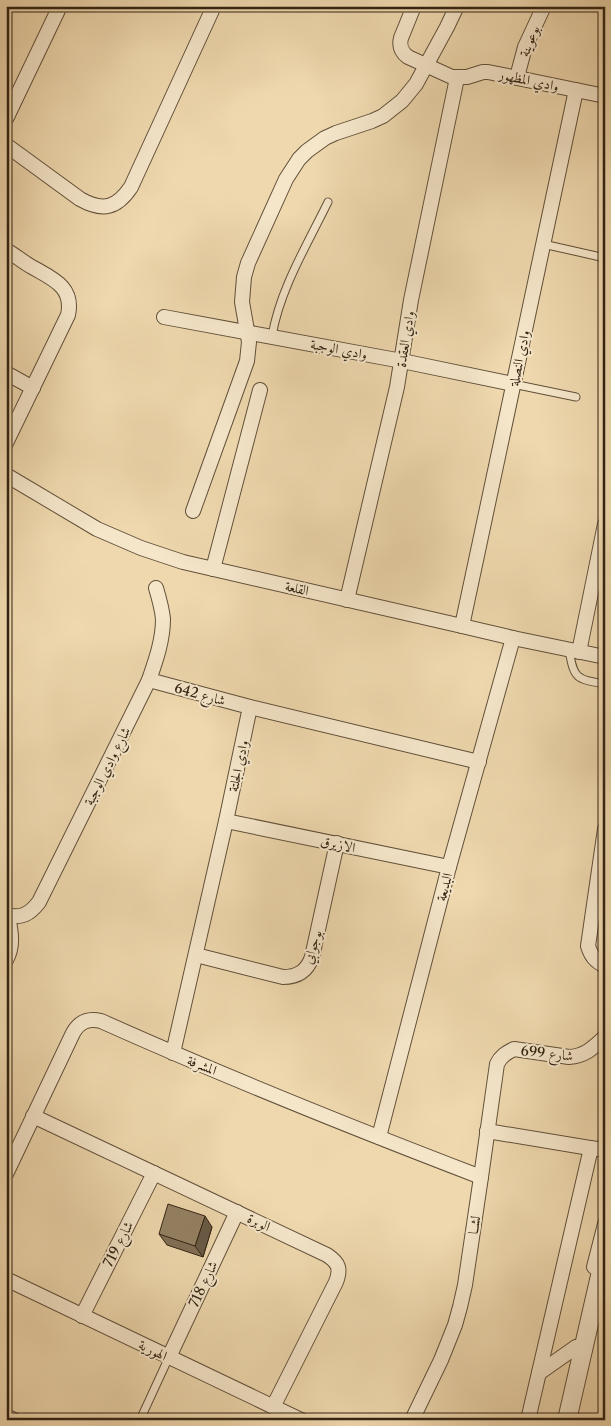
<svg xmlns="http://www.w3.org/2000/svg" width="611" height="1426" font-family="'Libre Caslon Text',Amiri,serif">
<rect width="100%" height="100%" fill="#efd8ae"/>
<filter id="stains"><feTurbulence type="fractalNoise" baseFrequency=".004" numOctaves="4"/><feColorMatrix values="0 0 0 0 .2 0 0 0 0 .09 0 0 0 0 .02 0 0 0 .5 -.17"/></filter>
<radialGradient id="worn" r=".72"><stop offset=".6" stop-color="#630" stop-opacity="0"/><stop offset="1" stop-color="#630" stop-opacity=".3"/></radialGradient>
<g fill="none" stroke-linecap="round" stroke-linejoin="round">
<!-- service casing -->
<g stroke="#61503a" stroke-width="9">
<g id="service">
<path d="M543,244l62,14"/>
<path d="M272,336c8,-47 35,-91 56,-134"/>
<path d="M513,384l63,13"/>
<path d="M569,650c5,29 7,29 36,34"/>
<path d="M140,1420l29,-63"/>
</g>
</g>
<!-- minor casing -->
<g stroke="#61503a" stroke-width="16">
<g id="minor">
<path d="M414,6l-13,32c-2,8 0,14 7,19l44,20h15l16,-5h5l117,24"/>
<path d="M517,77l8,-30 19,-41"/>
<path d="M6,119l54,-113"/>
<path d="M6,145l74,54c23,13 37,9 51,-12l83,-181"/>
<path d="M6,250c9,5 17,12 26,17 21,12 42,20 36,48l-62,128"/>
<path d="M164,317l238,44 111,23"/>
<path d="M6,373l27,15"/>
<path d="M6,475l91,54 44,19 42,14 279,64 51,12 92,19"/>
<path d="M193,511l54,-150 2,-19 -7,-40 2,-25 4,-14 38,-84 13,-20 8,-8 18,-13 11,-5 36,-12 11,-5 19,-15 14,-17 31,-57 10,-21"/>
<path d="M213,569l47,-179"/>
<path d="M347,600l50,-213 14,-87 46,-222"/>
<path d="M462,626l114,-536"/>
<path d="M579,652l26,-128"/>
<path d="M149,680l101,27 229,55"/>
<path d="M226,821l223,46"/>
<path d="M605,829l-17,117c3,10 7,15 17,20"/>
<path d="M6,915c15,4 24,-1 33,-13l110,-222c7,-20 14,-40 14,-61 -1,-11 -4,-21 -7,-31"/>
<path d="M196,955l87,22c15,0 24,-6 29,-20l25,-114"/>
<path d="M6,960c8,-14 5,-28 2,-44"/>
<path d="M173,1053l53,-232 24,-114"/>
<path d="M33,1116l294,139c12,8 14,14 9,27l-63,125"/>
<path d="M487,1131l109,18 9,-1"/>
<path d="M379,1137l70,-270 64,-229"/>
<path d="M6,1174l67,-141c6,-11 15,-15 28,-12 125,56 252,107 380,156"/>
<path d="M594,1267l11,-43"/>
<path d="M6,1279l295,141"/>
<path d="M82,1316l72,-143"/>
<path d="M169,1357l68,-145"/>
<path d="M539,1373l37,-26"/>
<path d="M6,1416l8,4"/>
<path d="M412,1420l29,-60 14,-35 5,-18 5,-22 16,-108 16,-113c4,-8 9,-11 17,-15l55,8c16,-1 24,-9 36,-20"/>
<path d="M528,1420l63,-272"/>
</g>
</g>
<!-- tertiary casing -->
<g stroke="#61503a" stroke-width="20">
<path id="tertiary" d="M567,1420l38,-166"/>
</g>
<!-- service -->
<use href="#service" stroke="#f5e6ca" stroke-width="7"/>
<!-- minor -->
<use href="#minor" stroke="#f5e6ca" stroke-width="14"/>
<!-- tertiary -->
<use href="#tertiary" stroke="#f5e6ca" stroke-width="18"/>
</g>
<!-- wall -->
<path fill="#7f6f56" stroke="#322313" d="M212,1227l-9,30 -36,-12 -8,-11z"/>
<!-- shaded-wall -->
<path fill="#685a46" stroke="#322313" d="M205,1216l7,11 -9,30 -8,-11z"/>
<!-- building -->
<path fill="#948164" stroke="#322313" d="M168,1204l37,12 -10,30 -36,-12z"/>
<g text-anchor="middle" stroke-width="4" stroke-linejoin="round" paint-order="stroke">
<!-- street labels -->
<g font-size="14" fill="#322313" stroke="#f5e6ca">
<text transform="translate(529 41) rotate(-68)" y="5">بوعوينة</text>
<text transform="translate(529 80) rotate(12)" y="5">وادي المظهور</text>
<text transform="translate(405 339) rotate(-81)" y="5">وادي العقدة</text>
<text transform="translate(339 349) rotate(11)" y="5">وادي الوجبة</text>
<text transform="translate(519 358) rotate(-78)" y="5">وادي النصلة</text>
<text transform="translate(297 588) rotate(13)" y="5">القلعة</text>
<text transform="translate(200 694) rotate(15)" y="5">شارع 642</text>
<text transform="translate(107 766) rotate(-63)" y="5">شارع وادي الوجبة</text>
<text transform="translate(238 766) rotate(-78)" y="5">وادي الجلتة</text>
<text transform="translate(338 844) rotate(12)" y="5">الازيرق</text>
<text transform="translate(444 887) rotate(-75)" y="5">البديعة</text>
<text transform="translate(312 947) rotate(-73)" y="5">بوجوابي</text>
<text transform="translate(547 1053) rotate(6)" y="5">شارع 699</text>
<text transform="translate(202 1065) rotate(22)" y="5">المشرفة</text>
<text transform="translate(259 1222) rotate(25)" y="5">الوبرة</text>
<text transform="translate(474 1225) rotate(-81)" y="5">لشــا</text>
<text transform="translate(118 1244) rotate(-63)" y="5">شارع 719</text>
<text transform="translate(203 1284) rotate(-65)" y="5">شارع 718</text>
<text transform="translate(153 1350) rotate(26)" y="5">الهورية</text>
</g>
</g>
<!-- margin -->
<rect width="611" height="1426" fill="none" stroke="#efd8ae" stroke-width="25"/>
<rect x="8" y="8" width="596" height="1411" fill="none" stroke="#322313" stroke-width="2.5"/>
<rect x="12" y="12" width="586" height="1401" fill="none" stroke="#322313"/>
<rect width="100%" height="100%" filter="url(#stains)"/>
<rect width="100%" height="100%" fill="url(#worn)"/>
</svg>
